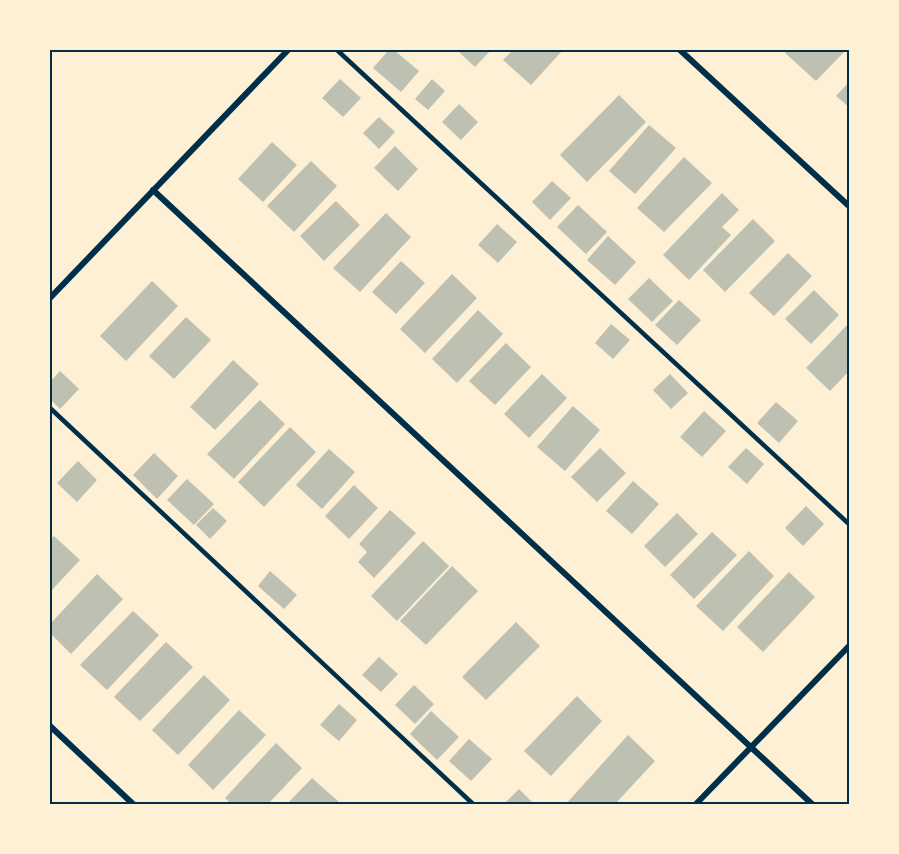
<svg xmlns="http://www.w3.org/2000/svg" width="899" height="854" font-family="Karla,sans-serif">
<rect width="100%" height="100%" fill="#fdf0d5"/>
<!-- building -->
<g fill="#bec0b2">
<path d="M389,50h5l25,21 -18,21 -28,-24z"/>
<path d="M457,50h34l-16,17z"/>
<path d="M513,50h50l-32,35 -28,-25z"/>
<path d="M788,50h58l-30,31 -31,-28z"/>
<path d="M340,79l21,19 -18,19 -21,-19z"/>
<path d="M432,79l13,12 -17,19 -13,-11z"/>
<path d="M850,81v27l-14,-12z"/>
<path d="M619,95l27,27 -59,60 -27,-27z"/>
<path d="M459,104l19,18 -17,18 -19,-18z"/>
<path d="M379,117l16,15 -16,17 -16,-16z"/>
<path d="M649,125l27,23 -41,46 -26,-23z"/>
<path d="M272,142l25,23 -34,37 -25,-23z"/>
<path d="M395,146l23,23 -20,22 -24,-23z"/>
<path d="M684,157l28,26 -48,49 -27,-24z"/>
<path d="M311,161l26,25 -43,46 -27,-26z"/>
<path d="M552,181l19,17 -21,22 -18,-18z"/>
<path d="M722,193l17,17 -17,17 9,8 -42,45 -26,-25z"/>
<path d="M336,201l24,24 -36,36 -24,-25z"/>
<path d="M578,205l29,27 -21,22 -29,-27z"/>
<path d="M386,213l25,24 -51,55 -27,-24z"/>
<path d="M753,219l22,22 -50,51 -22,-22z"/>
<path d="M497,224l20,18 -19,21 -20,-18z"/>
<path d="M608,236l28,26 -21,23 -28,-25z"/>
<path d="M788,253l24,23 -38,40 -25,-23z"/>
<path d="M401,261l24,22 -29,31 -24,-22z"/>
<path d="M452,274l25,24 -52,55 -25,-24z"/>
<path d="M649,278l24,23 -21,21 -24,-23z"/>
<path d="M152,281l26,25 -52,55 -26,-25z"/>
<path d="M814,290l25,25 -28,29 -26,-25z"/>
<path d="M679,300l22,20 -24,25 -22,-20z"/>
<path d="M478,310l25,24 -46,49 -25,-24z"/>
<path d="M186,317l25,23 -37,39 -25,-23z"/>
<path d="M850,322v48l-20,21 -24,-23z"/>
<path d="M611,324l19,16 -17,19 -18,-16z"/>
<path d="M506,343l25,24 -36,38 -26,-24z"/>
<path d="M233,360l26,24 -44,46 -25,-23z"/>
<path d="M60,371l19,18 -19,20 -10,-10v-17z"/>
<path d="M542,374l25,24 -38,40 -25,-24z"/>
<path d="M670,374l18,19 -17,16 -18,-19z"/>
<path d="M260,400l25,24 -51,55 -27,-25z"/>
<path d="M776,402l22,19 -19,22 -22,-20z"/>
<path d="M573,406l27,24 -35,41 -28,-24z"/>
<path d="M704,411l22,20 -24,26 -22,-20z"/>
<path d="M290,427l26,25 -52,55 -26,-25z"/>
<path d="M600,448l26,25 -29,29 -26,-25z"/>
<path d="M746,448l18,16 -17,20 -19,-17z"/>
<path d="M329,449l26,23 -33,37 -26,-24z"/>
<path d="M154,453l24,23 -21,23 -24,-24z"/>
<path d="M78,461l19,19 -20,22 -20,-19z"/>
<path d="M187,479l27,25 -20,21 -27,-25z"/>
<path d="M633,481l26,23 -27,30 -26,-23z"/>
<path d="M354,485l24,23 -29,31 -24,-23z"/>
<path d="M806,506l18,18 -21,22 -18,-18z"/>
<path d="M213,508l14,13 -17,18 -14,-14z"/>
<path d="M390,510l26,23 -42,45 -16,-16 9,-10 -8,-8z"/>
<path d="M677,513l21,21 -33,33 -21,-21z"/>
<path d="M712,532l25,23 -43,44 -24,-24z"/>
<path d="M54,536l26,24 -30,32v-52z"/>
<path d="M423,541l26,25 -52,55 -26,-25z"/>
<path d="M749,551l25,25 -51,55 -27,-25z"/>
<path d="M452,566l26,25 -52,54 -26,-24z"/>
<path d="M270,571l27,24 -13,14 -26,-23z"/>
<path d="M789,572l26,25 -52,55 -26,-25z"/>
<path d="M97,574l26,25 -52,55 -21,-21v-9z"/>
<path d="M133,611l26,24 -52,55 -27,-25z"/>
<path d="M516,622l24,24 -54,54 -24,-23z"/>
<path d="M166,642l27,25 -53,54 -26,-24z"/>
<path d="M379,657l19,17 -17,18 -19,-17z"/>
<path d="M204,675l26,25 -52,55 -26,-25z"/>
<path d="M414,685l20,19 -19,20 -20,-19z"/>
<path d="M577,696l25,25 -51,55 -27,-25z"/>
<path d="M339,704l18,16 -18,21 -19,-16z"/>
<path d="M239,710l27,25 -53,55 -25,-25z"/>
<path d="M431,711l28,26 -22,23 -27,-26z"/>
<path d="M628,735l27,26 -40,43h-49z"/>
<path d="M469,739l23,20 -21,22 -22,-20z"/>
<path d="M276,743l26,25 -34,36h-37l-6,-6z"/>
<path d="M312,778l27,24 -52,2z"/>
<path d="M519,789l15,15h-30z"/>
</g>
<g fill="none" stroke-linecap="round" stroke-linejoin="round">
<!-- service -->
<g stroke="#003049" stroke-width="4.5">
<path d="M337,50l513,475"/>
<path d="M50,408l423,396"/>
</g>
<!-- minor -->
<g stroke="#003049" stroke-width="6">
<path d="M680,50l170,157"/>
<path d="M153,190l659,614"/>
<path d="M50,298l238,-248"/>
<path d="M50,726l83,78"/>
<path d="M696,804l154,-159"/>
</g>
</g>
<!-- border -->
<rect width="899" height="854" fill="none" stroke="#fdf0d5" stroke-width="102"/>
<rect x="51" y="51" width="797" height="752" fill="none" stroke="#003049" stroke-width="2"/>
</svg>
